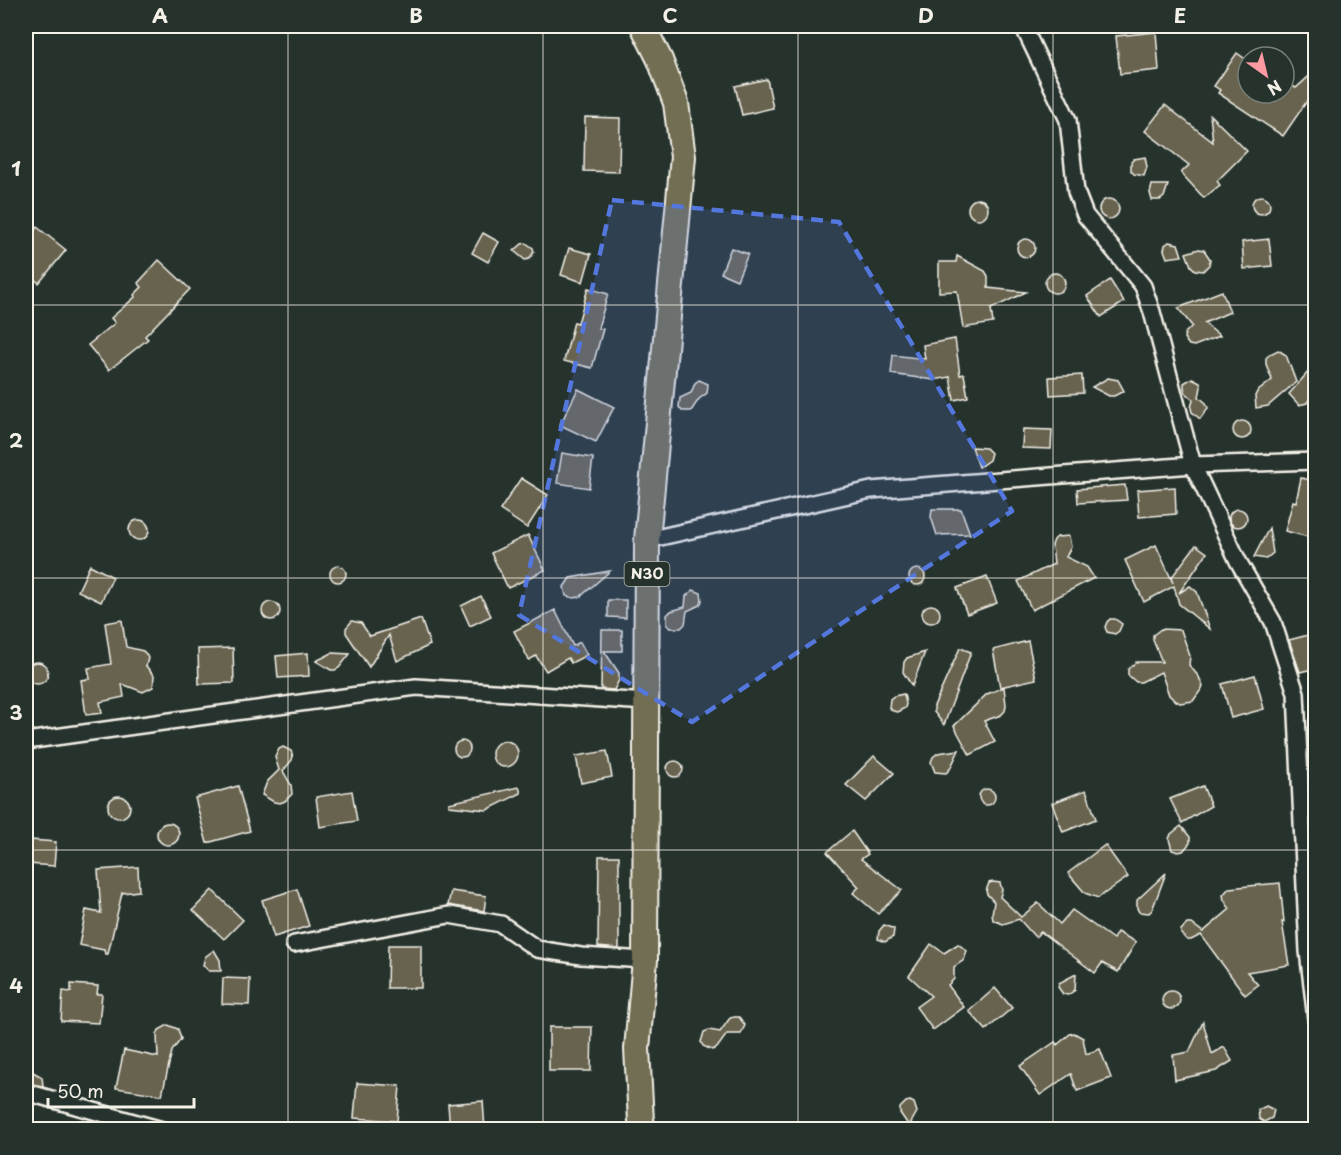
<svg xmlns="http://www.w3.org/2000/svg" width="1341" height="1155" font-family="'Playpen Sans',sans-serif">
<rect width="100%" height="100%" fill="#26332d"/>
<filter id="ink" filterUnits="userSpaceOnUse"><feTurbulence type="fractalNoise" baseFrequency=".0167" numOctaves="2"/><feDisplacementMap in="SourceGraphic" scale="12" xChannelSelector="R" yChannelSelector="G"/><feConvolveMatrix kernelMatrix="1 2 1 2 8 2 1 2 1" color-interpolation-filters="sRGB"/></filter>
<g filter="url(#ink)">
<!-- building -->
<g fill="#676450" stroke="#f4f1e8" stroke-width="1.5">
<path d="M1156,32l3,38 -39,4 -4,-38z"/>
<path d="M1237,53l11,8v32h36v-12l12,7 20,-18v23l-5,2 -28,41 -65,-43 2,-3 -6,-4z"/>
<path d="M767,79l6,29 -31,7 -7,-29z"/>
<path d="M1165,105l48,37 -3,-27 37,36 -30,30 3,4 -16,13 -23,-25 8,-8 -44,-34z"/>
<path d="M585,117l35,1 -1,54 -35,-1z"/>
<path d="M1145,157l2,10 -3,9 -10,-2 -3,-3v-9l3,-3z"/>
<path d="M1152,185h16l-4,12 -4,3h-8l-2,-7z"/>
<circle cx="1261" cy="205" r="9"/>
<circle cx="1109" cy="209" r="10"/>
<circle cx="978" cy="209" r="10"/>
<path d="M37,227l29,23 -27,33 -13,-11v-31z"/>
<path d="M483,233l16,9 -11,20 -16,-9z"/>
<path d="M1269,239l3,27 -28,3 -2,-27z"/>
<circle cx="1026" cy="248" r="9"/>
<path d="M1169,242l9,2 4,12 -15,2 -3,-8 1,-5z"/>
<path d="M526,243l7,5 1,4 -5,7 -4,1 -11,-9 8,-7z"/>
<path d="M569,248l22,6 -8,28 -22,-7z"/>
<path d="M731,248l17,6 -11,26 -16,-7z"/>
<path d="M1199,249l5,1 6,9 -1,6 -6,6 -8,-1 -4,-4 -5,-13z"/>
<path d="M957,256l28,15 3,5v12l38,4 -35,17 2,14 -30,5 -6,-37 -18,1v-30h17z"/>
<path d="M159,260l31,29 -45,47 3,3 -39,31 -21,-25 27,-22 -4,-5 24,-21 -1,-2 8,-8 -4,-4z"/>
<circle cx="1055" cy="283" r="10"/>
<path d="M1110,280l14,22 -23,15 -14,-21z"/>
<path d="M588,288l20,6 -10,34 5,1 -11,39 -28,-7 10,-39 4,1z"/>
<path d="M1222,291l8,21 -26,11 16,13 -26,10 -5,-1 -5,-7 1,-5 7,-7 -14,-18z"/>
<path d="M955,339l5,36 4,-1 4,23 -14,3 -4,-23 -16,3 -43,-6 2,-19 32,4 -2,-14z"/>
<path d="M1278,350l8,5 10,27 -28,24 -12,2 -1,-12 2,-4 15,-12 -6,-16v-6l4,-4z"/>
<path d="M1316,363v23l-9,17 -8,2 -10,-11z"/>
<path d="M1082,375l1,18 -33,2 -1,-18z"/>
<path d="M1108,378l10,2 6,11 -10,5h-5l-17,-9z"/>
<path d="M1192,378l8,4 1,5 -2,10 7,6 2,5 -8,11 -8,-7 -1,-4 2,-9 -8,-7 -1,-4v-5z"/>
<path d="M699,380l9,4 -1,9 -8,6 -8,12h-9l-3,-4 1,-9 11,-5 4,-10z"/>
<path d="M578,389l36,18 -18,35 -36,-17z"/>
<circle cx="1242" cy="430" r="9"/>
<path d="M1023,429l29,1 -1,19 -29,-1z"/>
<path d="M972,447l14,1 5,5 -2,7 -10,7z"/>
<path d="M562,453l31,5 -4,30 -32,-5z"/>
<path d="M521,478l27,17 -21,33 -27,-18z"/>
<path d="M1301,478l15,3v58l-31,-8 8,-30 3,1z"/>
<path d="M1125,485l2,15 -49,3 -1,-14z"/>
<path d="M1175,487l1,27 -37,3 -2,-27z"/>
<circle cx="1238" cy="518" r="9"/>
<path d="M932,509h29l9,25 -33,1 -6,-18z"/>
<circle cx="139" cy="530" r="10"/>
<path d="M1269,528l4,25 -7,6 -12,-2z"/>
<path d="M528,535l17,35 -37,18 -17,-35z"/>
<path d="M1069,536l2,11 -5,10 21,10 7,11 -62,32 -14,-29 36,-17 -2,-19 2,-5 3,-3z"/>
<path d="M1156,545l17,38 -2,-5 25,-33 11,8 -28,40 11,-7 7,6 13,37 -31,-25 -5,-18 -30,16 -19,-42z"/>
<path d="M90,565l23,12 -12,25 -23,-11z"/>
<circle cx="338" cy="574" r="8"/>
<circle cx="917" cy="577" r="8"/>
<path d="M610,571l-30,26 -6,1 -8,-2 -2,-9 6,-9z"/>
<path d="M987,577l10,26 -30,11 -10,-26z"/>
<path d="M693,590l8,3 1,8 -2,4 -13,6 -2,13 -4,4h-10l-4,-3v-10l4,-4 14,-4 1,-11z"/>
<path d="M481,596l10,20 -21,10 -9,-20z"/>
<path d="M608,600h18v18l-18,-1z"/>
<circle cx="271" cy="611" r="9"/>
<circle cx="931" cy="614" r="9"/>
<path d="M555,610l18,36 7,-4 7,13 -16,8 -3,-5 -22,13 -10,-15 -7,4 -15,-29z"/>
<path d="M421,619l9,26 -33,16 -8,-26 -20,32 -23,-34v-5l6,-7 9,2 9,13z"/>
<path d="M1110,619h5l7,5 -3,7 -4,3 -8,-2 -2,-5 2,-5z"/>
<path d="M122,620l4,27 17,4 3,3 2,4 -2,8 8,10 -1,11 -10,5 -21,-8 2,13 -24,5 2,11 -16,2 -5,-35 9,-1 -2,-11 23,-4 -6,-41z"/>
<path d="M1161,629l20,1 9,26 -1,9 10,12 4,10 -10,14 -13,2 -6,-3 -5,-5 -8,-23 -20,10h-5l-8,-7v-6l8,-7h26l-9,-22v-5z"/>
<path d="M602,630h20v21h-18l15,22v7l-5,10 -13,-1z"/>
<path d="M1316,633v35l-16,4 -11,-32z"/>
<path d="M1028,641l8,38 -36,8 -7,-37z"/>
<path d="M233,648l1,35 -35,1 -1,-35z"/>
<path d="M960,648l11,4 -27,73 -10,-13v-6z"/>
<path d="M925,652l-13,34 -9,-14 1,-10 3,-4z"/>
<path d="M308,653l1,23 -31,2 -2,-22z"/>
<path d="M332,653l18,1 -11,14 -4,2h-4l-15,-9z"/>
<circle cx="37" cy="673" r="11"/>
<path d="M1255,675l9,34 -33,9 -9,-34z"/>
<path d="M1004,687l2,18 -1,6 -4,4 -17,6 11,21 -25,13 -16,-29 33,-32z"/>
<path d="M904,694l2,10 -1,4 -8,4 -4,-1 -4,-3 1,-9 4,-3z"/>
<circle cx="462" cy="749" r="8"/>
<circle cx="505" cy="754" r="13"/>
<path d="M283,747l8,4 2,5 -1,4 -9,11 8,14 1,9 -7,7 -5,2 -6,-1 -12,-7 5,-13 12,-12 -4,-13 4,-8z"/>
<path d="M959,750l-9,19 -4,4 -11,-1 -4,-10 2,-5 5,-4z"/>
<path d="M607,751l5,26 -31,6 -5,-27z"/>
<path d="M874,756l20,17 -28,28 -20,-16z"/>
<circle cx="675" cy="769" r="8"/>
<path d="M238,786l12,45 -43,12 -12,-45z"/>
<path d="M1203,786l8,20 -29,17 -12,-24z"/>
<path d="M519,787l2,6 -34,17 -38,-4v-3z"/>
<circle cx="987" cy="797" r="8"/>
<path d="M1086,790l10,29 -33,13 -11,-29z"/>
<path d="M352,791l5,30 -37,6 -4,-30z"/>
<circle cx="119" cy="807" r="11"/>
<circle cx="168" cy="834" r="11"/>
<path d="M1181,826l9,11v6l-7,8 -5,1 -6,-2 -3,-11 2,-5z"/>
<path d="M852,831l16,23 -7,5 41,31 -24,24 -25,-21 6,-6 -32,-35z"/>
<path d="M30,840l26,2 -2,24 -26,-2z"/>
<path d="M1105,845l23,32 -30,21 -13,-5 -17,-20z"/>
<path d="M599,856h20v93l-21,-2z"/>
<path d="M138,867l1,24 -17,2 -14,61h-3l-1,-4 -25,-5 7,-35 15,3 -3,-43z"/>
<path d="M1166,873l-14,37 -3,3 -10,-1 -2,-4v-8z"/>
<path d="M993,882l7,1 2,7 -2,7 21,20 17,-14 22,21 12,-14 41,29 4,-7 19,10 -18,30 -16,-9 -7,10 -54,-41 -6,5 -16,-18 -16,5 -10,-4 -1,-6 2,-12 -7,-8 -1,-3 3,-8z"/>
<path d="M1280,883l4,39h-2l7,43 -42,7 11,13 -13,10 -44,-60 -10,5h-4l-6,-6v-4l6,-6h5l11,8 27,-23 -6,-9 -1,-5 6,-7z"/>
<path d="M297,889l12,37 -35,11 -12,-37z"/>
<path d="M212,890l31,30 -19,19 -31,-29z"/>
<path d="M451,891l35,5 -2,15 -36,-6z"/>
<path d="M884,925l10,4 -1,8 -8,5 -7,-3 1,-8z"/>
<path d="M931,944l13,9 14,-9 9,7 -3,9 -10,7v12l-6,6 16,22 -31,23 -17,-23 15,-11 -22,-20z"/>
<path d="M388,945h33v43h-34z"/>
<path d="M214,950l6,10 1,11h-12l-6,-6 2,-8z"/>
<path d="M1076,974l-1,16 -7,5 -5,-1 -5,-7 1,-4z"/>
<path d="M223,978l27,1 -1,26 -27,-1z"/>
<path d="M71,984l27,2 -1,8h5l-3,29 -38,-2 2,-30 8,1z"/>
<path d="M995,988l17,20 -26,22 -17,-19z"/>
<circle cx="1171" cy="1000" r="9"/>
<path d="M734,1017h5l6,8 -4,9h-14l-10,14 -5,2 -9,-4 -2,-4 3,-10 5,-2 11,2 10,-14z"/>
<path d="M1203,1022l9,32 12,-7 8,14 -16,10 -41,9 -2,-25 16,-3z"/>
<path d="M168,1025l10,4 3,10 -9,12 -10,44 -46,-7 8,-38 34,7 -1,-22 2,-5z"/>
<path d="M549,1027h43l-1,44h-42z"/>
<path d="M1074,1033l9,5 3,16 14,-5 11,29 -34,13 -6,-17 -31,21 -20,-29 35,-24 2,3 13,-11z"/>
<path d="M33,1072l9,5 1,9 -17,-3v-9z"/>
<path d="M357,1083l43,3 -3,35 -43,-3z"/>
<path d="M483,1101l2,29h-35l-2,-26z"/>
<path d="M910,1101l4,2 3,9 -8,14 -9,-13v-5l6,-6z"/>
<path d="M1266,1106l8,4 -2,8 -8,4 -5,-3 -1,-9z"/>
</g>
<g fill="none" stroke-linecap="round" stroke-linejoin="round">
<!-- street casing -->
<g stroke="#f4f1e8" stroke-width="20">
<g id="street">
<path d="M1023,26l45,94 8,72 9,23 58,71 9,26 41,153 45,96 35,61 23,71 12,258 8,68"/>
<path d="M647,540l224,-50 322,-25 123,-4"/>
<path d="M26,741l390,-54 231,15"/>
<path d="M294,944l155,-29 52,9 36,25 44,7 64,4"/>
<path d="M26,1092l136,38"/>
</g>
</g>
<!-- primary casing -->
<g stroke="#f4f1e8" stroke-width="28">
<path id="primary" d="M643,26l17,34 16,43 7,54 -36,383 -2,420 -8,89 4,72 3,9"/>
</g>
<!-- street -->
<use href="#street" stroke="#26332d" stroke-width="15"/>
<!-- primary -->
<use href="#primary" stroke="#726e52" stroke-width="24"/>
</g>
</g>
<!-- marked area -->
<path fill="#5377dc" fill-opacity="0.2" stroke="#5377dc" stroke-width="4.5" stroke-dasharray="12 8" stroke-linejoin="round" d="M612,200l227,22 173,289 -320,211 -173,-107z"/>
<!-- grid -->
<path fill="none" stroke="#f4f1e8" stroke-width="1.5" stroke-opacity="0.55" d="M288,26v1104M543,26v1104M798,26v1104M1053,26v1104M26,305h1290M26,578h1290M26,850h1290"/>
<g text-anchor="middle" stroke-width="5" stroke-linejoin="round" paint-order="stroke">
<!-- shield labels -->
<rect fill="#26332d" stroke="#b6b8b0" stroke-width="1.5" x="624.5" y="562" width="45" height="24" rx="4.5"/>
<g font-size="15" font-weight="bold" fill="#f4f1e8">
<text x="647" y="579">N30</text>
</g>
</g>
<!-- margin -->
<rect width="1341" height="1155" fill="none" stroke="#26332d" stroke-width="66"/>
<!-- north arrow -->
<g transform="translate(1266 75) rotate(146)"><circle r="28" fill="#26332d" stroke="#787f78" stroke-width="1.5"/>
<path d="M0-4.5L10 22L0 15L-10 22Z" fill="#ff9aa2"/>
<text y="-9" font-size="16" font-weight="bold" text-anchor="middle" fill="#f4f1e8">N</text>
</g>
<!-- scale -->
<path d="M48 1098v9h146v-9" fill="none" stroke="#f4f1e8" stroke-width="3"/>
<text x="57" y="1098" font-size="18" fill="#f4f1e8" stroke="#26332d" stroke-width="4.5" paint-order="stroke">50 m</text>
<rect x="33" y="33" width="1275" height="1089" fill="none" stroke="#f4f1e8" stroke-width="2"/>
<g font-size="20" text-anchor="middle" font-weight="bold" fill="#f4f1e8">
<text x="160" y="23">A</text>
<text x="416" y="23">B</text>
<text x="670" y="23">C</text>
<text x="926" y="23">D</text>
<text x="1180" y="23">E</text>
<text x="16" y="176">1</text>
<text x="16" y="448">2</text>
<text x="16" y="720">3</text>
<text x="16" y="993">4</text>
</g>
</svg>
